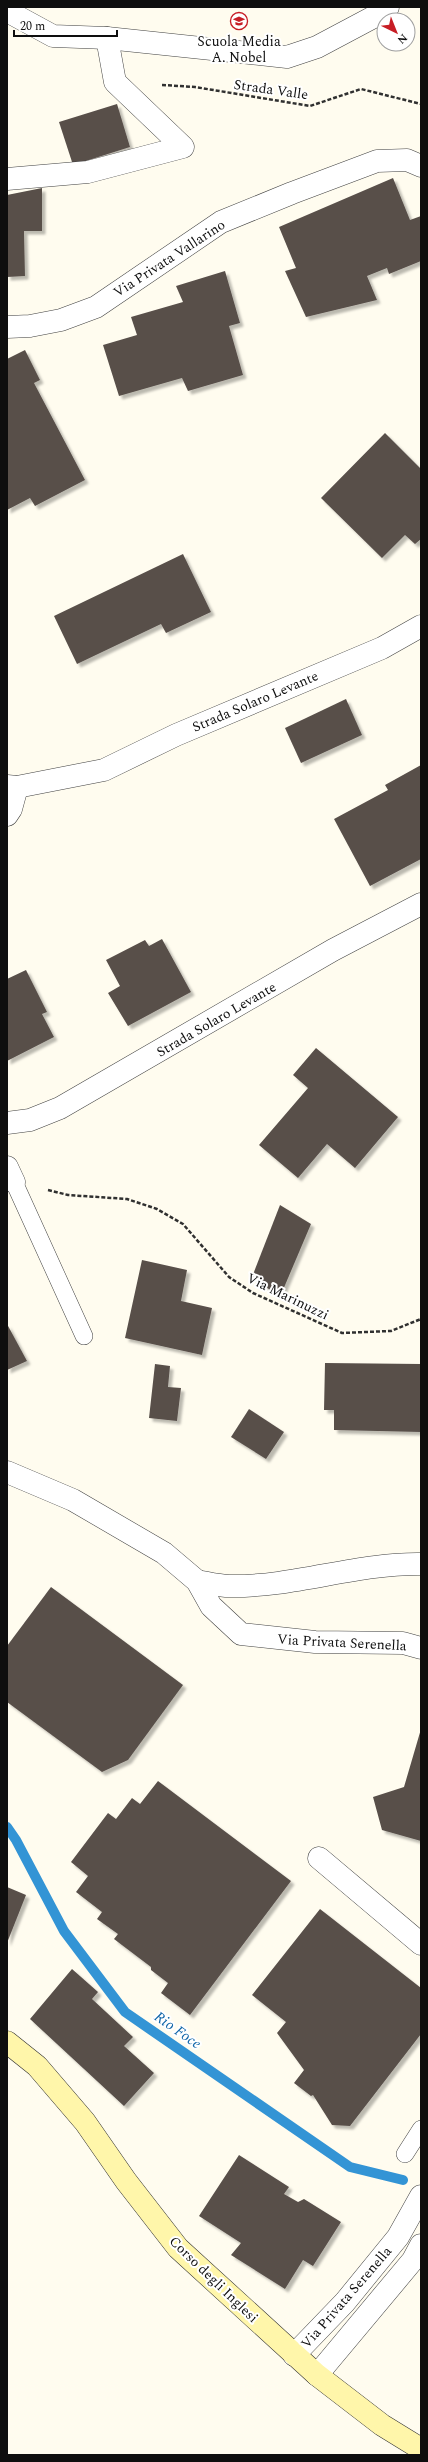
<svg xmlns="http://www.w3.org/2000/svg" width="428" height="2462" font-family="Spectral,serif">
<defs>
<filter id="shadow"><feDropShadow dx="3.5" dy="3.5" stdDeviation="1" flood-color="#0004"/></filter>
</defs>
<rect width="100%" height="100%" fill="#fffcef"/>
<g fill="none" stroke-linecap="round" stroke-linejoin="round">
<!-- stream -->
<path stroke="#3394d5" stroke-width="10" d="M7,1827l9,13 48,91 61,81 225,155 53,13"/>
</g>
<!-- building -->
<g fill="#584f4a" filter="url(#shadow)">
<path d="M117,104l13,43 -57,18 -14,-43z"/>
<path d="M393,178l17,42 11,-4v45l-32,13 -2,-6 -20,8 10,24 -71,17 -21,-46 11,-3 -17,-41z"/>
<path d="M42,188v43h-18l1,45 -18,1v-82z"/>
<path d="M225,271l15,52 -11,3 14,49 -55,16 -6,-13 -63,18 -16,-51 34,-10 -6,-18 52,-15 -7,-16z"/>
<path d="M25,350l15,30 -6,3 51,97 -50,26 -5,-8 -23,12v-151z"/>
<path d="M385,433l36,36v70l-6,5 -10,-9 -23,23 -61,-60z"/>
<path d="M183,554l28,58 -45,21 -5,-9 -84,40 -23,-48z"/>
<path d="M346,699l16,36 -61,28 -16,-35z"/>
<path d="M421,765v94l-51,27 -36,-67 54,-29 -3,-5z"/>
<path d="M162,939l29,53 -63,34 -20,-33 12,-7 -14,-26 39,-20 4,6z"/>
<path d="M26,970l21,42 -5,2 12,23 -47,24v-82z"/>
<path d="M316,1048l82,69 -43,51 -28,-24 -29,34 -39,-33 49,-57 -15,-13z"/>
<path d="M280,1205l31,19 -31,73 -28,-20z"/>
<path d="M142,1260l45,10 -6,31 31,7 -10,47 -77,-17z"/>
<path d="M7,1324l20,37 -20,9z"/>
<path d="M325,1363l96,1v68l-87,-2v-20h-10z"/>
<path d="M155,1364l15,2 -2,21 13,1 -4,33 -28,-3z"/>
<path d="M249,1409l35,23 -18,27 -35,-22z"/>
<path d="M51,1587l132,98 -55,75 -26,12 -95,-70v-56z"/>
<path d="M421,1729v112l-39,-11 -9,-33 31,-10z"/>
<path d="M158,1781l133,100 -101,134 -29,-22 7,-10 -17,-13v-3l-37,-28 4,-5 -21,-15 5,-7 -26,-20 12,-16 -17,-14 37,-49 8,6 16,-21 8,6z"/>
<path d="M7,1887l19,8 -19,48z"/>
<path d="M320,1909l101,79v46l-71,92 -18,-1 -19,-30 -2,1 -17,-13 10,-13 -27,-37 9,-11 -34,-27z"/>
<path d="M72,1969l26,23 -6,7 41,38 -9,9 30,27 -30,33 -94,-87z"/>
<path d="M239,2155l50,32 -5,7 14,8 6,-3 37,23 -28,44 -10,-6 -18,29 -54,-34 10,-12 -42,-27z"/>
</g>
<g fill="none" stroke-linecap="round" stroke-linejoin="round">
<!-- service casing -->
<g stroke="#414141" stroke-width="18">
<g id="service">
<path d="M14,1182l70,154"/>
<path d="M405,2154l16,-25"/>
</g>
</g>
<!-- pedestrian casing -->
<g stroke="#414141" stroke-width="23">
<path id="pedestrian" d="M7,179l81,-7 95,-25 -68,-65 -8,-44"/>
</g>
<!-- minor casing -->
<g stroke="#414141" stroke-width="23">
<g id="minor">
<path d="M7,11l46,25 54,2 180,19 30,-10 64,-34 7,-6"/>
<path d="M7,327l23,-1 31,-6 35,-13 125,-85 71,-29 85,-32 30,-1 14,6"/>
<path d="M7,786l10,1 87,-17 72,-35 206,-87 39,-22"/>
<path d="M7,815l4,-6 6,-22"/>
<path d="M7,1123l23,-3 30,-12 273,-158 88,-46"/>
<path d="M7,1167l7,15"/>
<path d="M7,1472l66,28 91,53 33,28 14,25 30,28 74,8 88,1 18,5"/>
<path d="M197,1581c11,2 22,5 33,5 65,1 127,-23 191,-22"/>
<path d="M319,1858l102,86"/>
<path d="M294,2355l51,-53 53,-65 23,-41"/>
<path d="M317,2375l96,-115 8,-15"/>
</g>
</g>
<!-- secondary casing -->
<g stroke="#303030" stroke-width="23">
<path id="secondary" d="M7,2042l30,24 48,56 41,59 52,67 139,127 65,50 39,24"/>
</g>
<!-- path -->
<g stroke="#303030" stroke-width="2.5" stroke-dasharray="4 2" stroke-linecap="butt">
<path d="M162,85l33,2 115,19 51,-17 60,15"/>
<path d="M48,1190l20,5 59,4 30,10 26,15 46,53 24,16 89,40 49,-2 30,-12"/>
</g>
<!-- service -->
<use href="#service" stroke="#fff" stroke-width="17"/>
<!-- pedestrian -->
<use href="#pedestrian" stroke="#fff" stroke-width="22"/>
<!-- minor -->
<use href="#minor" stroke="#fff" stroke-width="22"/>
<!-- secondary -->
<use href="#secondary" stroke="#fff6aa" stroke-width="22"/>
</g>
<!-- icons -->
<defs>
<g id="school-ring" transform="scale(0.9)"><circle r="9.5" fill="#fff" stroke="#c71d25" stroke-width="1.5"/><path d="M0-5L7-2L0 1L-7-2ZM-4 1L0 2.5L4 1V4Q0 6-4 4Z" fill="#c71d25"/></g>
</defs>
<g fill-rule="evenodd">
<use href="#school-ring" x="239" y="21"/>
</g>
<g text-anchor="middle" stroke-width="4" stroke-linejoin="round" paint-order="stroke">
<!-- poi labels -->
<g font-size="14" fill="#0e0e0e" stroke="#fff">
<text x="239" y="46">Scuola Media<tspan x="239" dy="16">A. Nobel</tspan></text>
</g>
<!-- street labels -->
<g font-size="14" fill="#0e0e0e" stroke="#fff">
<text transform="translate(271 89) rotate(8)" y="5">Strada Valle</text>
<text transform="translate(169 258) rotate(-33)" y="5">Via Privata Vallarino</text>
<text transform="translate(255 701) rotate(-23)" y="5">Strada Solaro Levante</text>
<text transform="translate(216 1019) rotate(-30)" y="5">Strada Solaro Levante</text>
<text transform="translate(288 1296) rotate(26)" y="5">Via Marinuzzi</text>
<text transform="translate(342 1642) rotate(3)" y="5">Via Privata Serenella</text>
<text transform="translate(214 2279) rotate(44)" y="5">Corso degli Inglesi</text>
<text transform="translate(346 2297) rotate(-49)" y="5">Via Privata Serenella</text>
</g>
<!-- water labels -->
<g font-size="15" font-style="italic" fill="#0f65a8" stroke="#fff">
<text transform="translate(178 2030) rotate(35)" y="5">Rio Foce</text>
</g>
</g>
<!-- border -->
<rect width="428" height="2462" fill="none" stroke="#0e0e0e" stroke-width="16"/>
<!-- north arrow -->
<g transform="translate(396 32) rotate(137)"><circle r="19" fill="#ffffff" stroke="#9f9f9f"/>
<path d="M0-3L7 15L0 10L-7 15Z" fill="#c71d25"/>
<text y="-6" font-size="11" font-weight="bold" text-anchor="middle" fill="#0e0e0e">N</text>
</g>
<!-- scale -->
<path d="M14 30v6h103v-6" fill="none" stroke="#0e0e0e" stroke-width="2"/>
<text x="20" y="30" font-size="12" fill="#0e0e0e" stroke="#ffffff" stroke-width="3" paint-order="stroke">20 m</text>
</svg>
